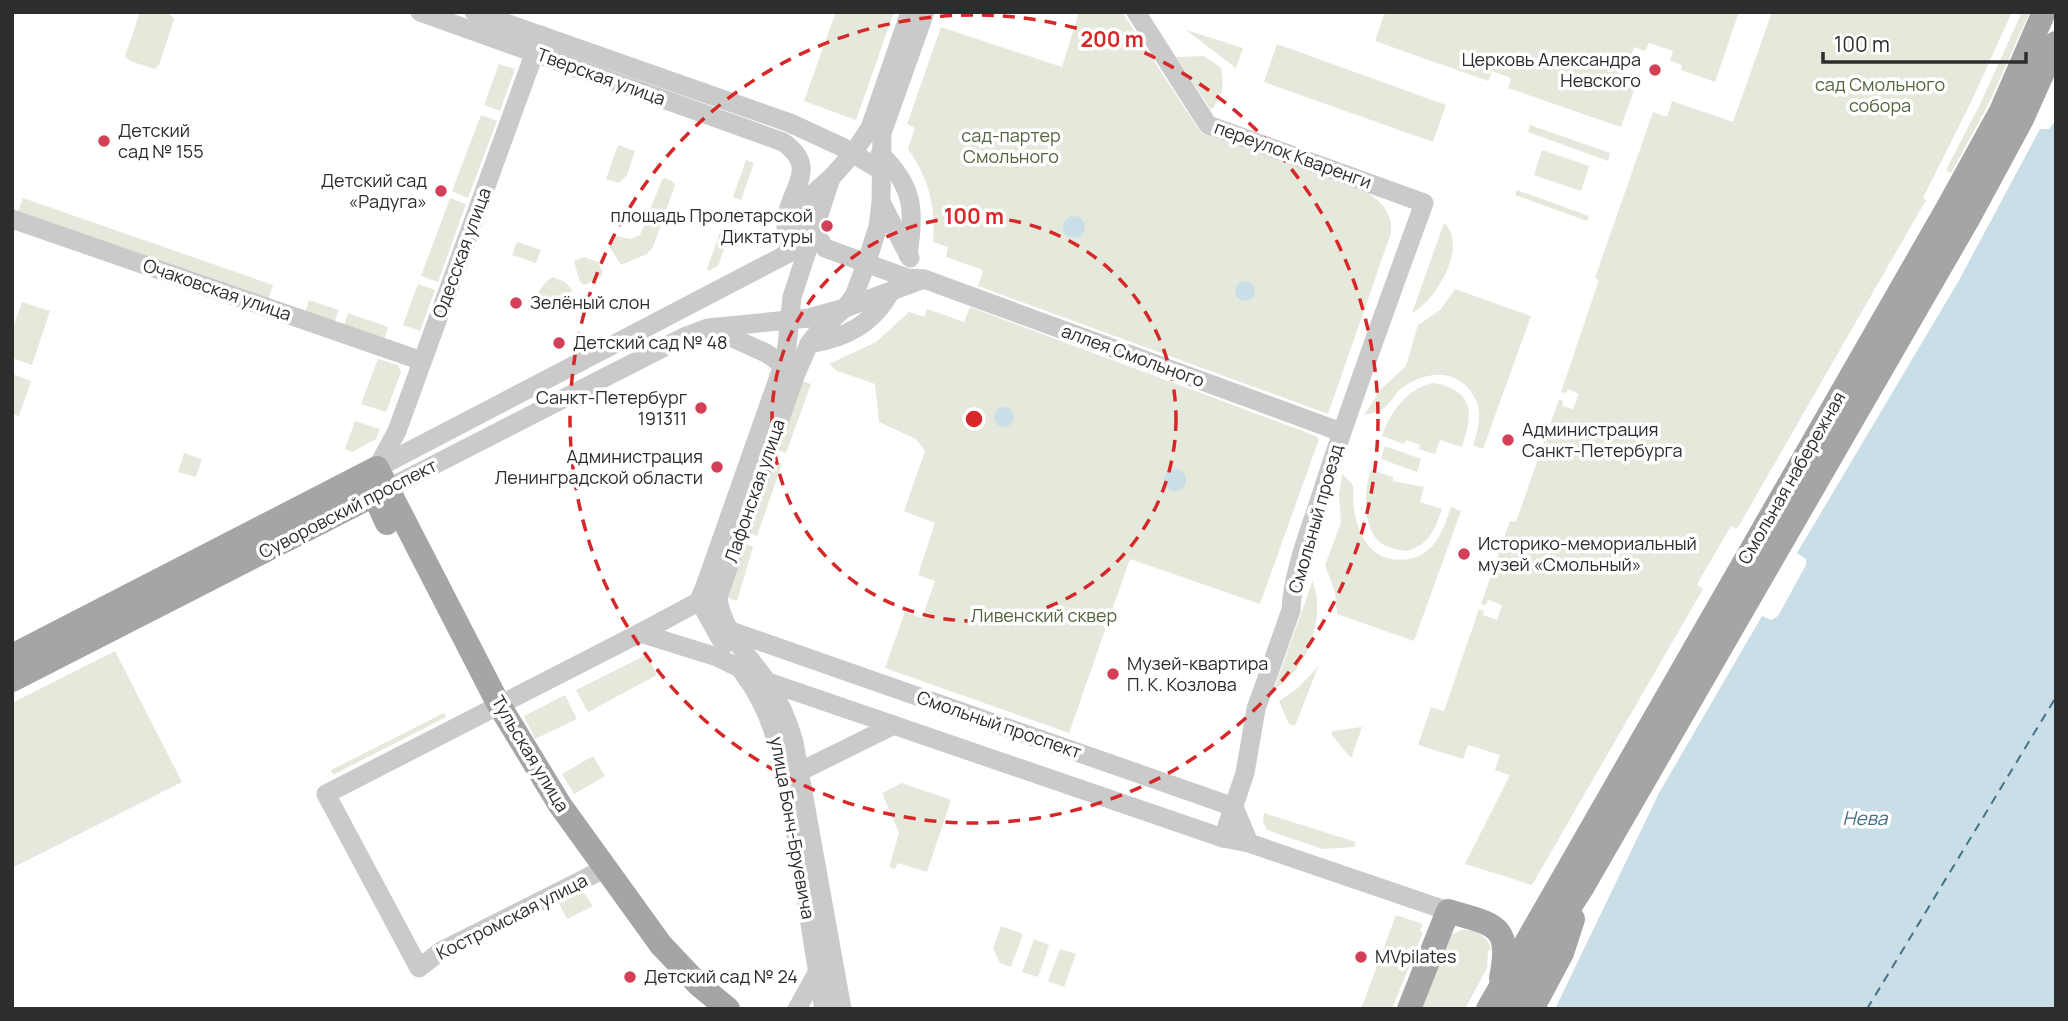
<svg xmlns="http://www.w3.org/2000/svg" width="2068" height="1021" font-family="Manrope,sans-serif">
<rect width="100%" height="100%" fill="#fff"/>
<!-- green -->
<g fill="#e4e9db" fill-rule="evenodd">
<path d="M140,12c11,0 28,-3 34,7l-15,46 -5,4 -24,-8 -5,-5z"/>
<path d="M836,12h58l-38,108 -52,-19z"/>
<path d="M1079,12h43l79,121 167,60c15,10 25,22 23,40l-63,181 -350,-128 5,-16 -37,-13 2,-10 -15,-5c3,-36 -4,-63 -25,-93l7,-21 -8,-4 34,-97 121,40zM1074,216l8,4 2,6 -3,8 -8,3 -9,-6 2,-12z"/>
<path d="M1385,12h354l-24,70 -34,-12 1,-5 -12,-4 3,-10 -24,-8 -4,8 -11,-4 -10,30 13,4 -16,46 -113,-39 3,-10 -19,-7 -4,10 -113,-40z"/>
<path d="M1772,12h240l-40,88 -49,98 3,2 -189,329 -6,-3 -31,53 -3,6 6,4 -171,296 -67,-21 45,-89 -15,-5 5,-15 -32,-10 -5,14 -45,-14 13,-38 13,4 35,-102 5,2 -1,4 14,5 5,-15 -14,-5 -2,5 -5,-1 29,-83 6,1 43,-123 4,2 -1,5 11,3 6,-15 -11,-5 -2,4 -5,-1 38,-112 -4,-2 58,-166 14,5 5,-16 61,21z"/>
<path d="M2022,12h8l-42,93 -37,68 -5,-3 35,-68z"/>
<path d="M1186,30l57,18 -7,20z"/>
<path d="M1277,44l169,61 -13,37 -169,-60z"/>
<path d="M1204,56l17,12c4,17 1,29 -10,42l-35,-53z"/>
<path d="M499,64l16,5 -15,42 -16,-6z"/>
<path d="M481,115l16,6 -29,77 -16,-7z"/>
<path d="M1530,125l80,28 -2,8 -80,-29z"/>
<path d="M618,145l17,6 -8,24 -8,8 -13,-4z"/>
<path d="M1542,150l47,16 -8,25 -47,-16z"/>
<path d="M746,160l8,3 -13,37 -8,-3z"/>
<path d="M665,178l7,3 3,4 -22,62 -6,7 -26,11 -12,-19 1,-6 7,-4 13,3 10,-4 22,-55z"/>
<path d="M1517,190l72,26 -2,5 -72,-26z"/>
<path d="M23,198l250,87 -5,15 -250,-88z"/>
<path d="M450,198l16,6 -28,78 -17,-6z"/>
<path d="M1444,223c25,23 -8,77 -32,90z"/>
<path d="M720,232l9,3 -11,31 -9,5 -2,-2z"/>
<path d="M517,242l24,8 -5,13 -24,-8z"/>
<path d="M584,257l14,5 5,10 -2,5 -16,8 -5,-3 -6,-21z"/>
<path d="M553,277l12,5 8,9 -39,17 -1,-5c4,-9 11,-22 20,-26z"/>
<path d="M418,284l17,6 -15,41 -17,-6z"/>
<path d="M1455,289l76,27 -48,133 -10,-4c7,-20 11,-39 -5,-57 -17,-20 -45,-15 -65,-1 -9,7 -14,19 -23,24 -5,2 -12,3 -16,4l17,-26 25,-23 12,-41 22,-15z"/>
<path d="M309,300l30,10 -5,13 -29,-10z"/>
<path d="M22,302l28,9 -18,54 -20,-7v-28z"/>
<path d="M970,307l346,129 3,3 -59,165 -130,-45 -61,174 -184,-65 20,-56 17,6 13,-37 -17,-6 17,-52 -31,-12 21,-60 -9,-12 -37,-17 -4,-38 -38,-13 -8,-7 47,-22 33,-30 15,5 3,-8 37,13z"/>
<path d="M348,313l40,14 -4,13 -40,-14z"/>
<path d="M378,359l20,6 3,7 -15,40 -25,-8z"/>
<path d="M12,374l19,7 -12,35 -7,-2z"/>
<path d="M802,381l9,3 -25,69 -8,-3z"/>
<path d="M1435,383c40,9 38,30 27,64l-22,-7 -5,14 -16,-5 1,-4 -14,-5 -2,4 -22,-8c7,-23 27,-50 53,-53z"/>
<path d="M355,421l25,8 -4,10 -24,13 -7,-3z"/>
<path d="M1385,446l36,13 -4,13 -36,-13z"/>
<path d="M184,453l18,6 -6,18 -18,-5z"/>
<path d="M774,461l8,3 -25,72 -9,-3z"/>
<path d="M1371,470l22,7v4l31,6 -4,15 22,7c-7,20 -13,36 -35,42 -9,-1 -19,-3 -26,-8 -19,-14 -17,-54 -10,-73z"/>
<path d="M1342,474c4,4 9,8 11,12 1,5 0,11 0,17 4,32 18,62 56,56 26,-4 35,-31 42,-52l10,4 -47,130 -77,-27 -2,-22 -10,-27 16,-42 -2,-28z"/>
<path d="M744,543l9,4 -16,54 -9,-3z"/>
<path d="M1313,580c1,7 4,15 4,22 2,32 -15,72 -43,87z"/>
<path d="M115,651l67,131 -170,86v-165z"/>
<path d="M644,656l5,3 8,16 -69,37 -12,-22z"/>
<path d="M1318,667l-23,59 -6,-2 -10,-23 19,-13z"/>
<path d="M565,695l12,24 -42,20 -11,-23z"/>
<path d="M444,713l2,4 -113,58 -2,-5z"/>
<path d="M1362,727l-10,29 -2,1 -19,-23 2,-3z"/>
<path d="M593,756l12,20 -31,18 -12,-20z"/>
<path d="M902,783l49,17 -24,72 -29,-9 -3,6 -6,-2 10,-34 -17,-40z"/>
<path d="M1264,813l92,29 -2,5 -32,2 -55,-19 -4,-8z"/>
<path d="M582,890l11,16 -26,13 -8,-16z"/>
<path d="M1396,915l27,9 -3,7 3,1 -31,77h-31z"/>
<path d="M1001,926l22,8 -12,33 -11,-4 -7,-15z"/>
<path d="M1462,930c14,0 25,5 29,19l-3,2 -1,17 -22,41h-48l34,-74z"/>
<path d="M1034,939l15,6 -11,32 -16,-5z"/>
<path d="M1060,949l16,5 -12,33 -16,-6z"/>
</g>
<!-- water -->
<g fill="#c9dee7">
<path d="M2056,120v889h-501l104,-216 103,-177 9,4 7,-4 28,-51v-6l-9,-6 161,-271 82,-153h9z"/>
<circle cx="1074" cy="227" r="11"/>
<circle cx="1245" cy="291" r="10"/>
<circle cx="1004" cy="417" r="10"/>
<circle cx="1175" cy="480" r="11"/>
</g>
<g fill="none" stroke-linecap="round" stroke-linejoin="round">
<!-- ferry -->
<path stroke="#437286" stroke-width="2" stroke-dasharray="9 7" stroke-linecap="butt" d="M1867,1009l189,-312"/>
<!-- minor -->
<g stroke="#cacaca" stroke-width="19">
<path d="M420,12l363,130c37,26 7,46 3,78 -1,10 2,23 3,33"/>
<path d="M474,12l316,111 52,24 40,24"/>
<path d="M1136,12l72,113 216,78c-34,94 -69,188 -100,283 -12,40 -31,82 -33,124l-35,99 -11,64 -22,65"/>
<path d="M880,154c34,32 35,57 28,101"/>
<path d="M882,204l28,54"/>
<path d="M12,219l410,142"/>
<path d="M813,230l12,18 82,30 17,1 417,153"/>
<path d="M793,241l13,-35 9,-14 16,-14 22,-25 17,-25 40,-116"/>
<path d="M713,329l53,24 17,12"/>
<path d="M809,344c37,-6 64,-20 82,-53"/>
<path d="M377,468l412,-215"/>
<path d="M377,468l20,-37 144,-396"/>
<path d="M377,494l307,-157 24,-9 101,-10 36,-10 79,-29"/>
<path d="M704,589l-6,13 -58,31 77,24 51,25 455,156 26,5 199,68"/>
<path d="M728,630l506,177 15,36"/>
<path d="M724,645l-19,-34 -1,-22 79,-224 4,-19 5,-49 39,-119"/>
<path d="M743,673c32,41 39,89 49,140 12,65 20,130 32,196"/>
<path d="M801,771l93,-46"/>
<path d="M606,868l-165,83 -22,17 -93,-174 314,-161"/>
<path d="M797,1009l20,-36"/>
<path d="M842,1009l-48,-267c-6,-21 -15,-42 -27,-60 -19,-28 -45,-50 -49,-85l77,-221 14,-32 9,-12 27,-24 9,-12 12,-32 12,-37 3,-24 1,-70 43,-121"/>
</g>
<!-- major -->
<g stroke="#a5a5a5" stroke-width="24">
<path d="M12,656l365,-188 122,237 61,100 101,140 38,40 29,24"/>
<path d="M12,680l362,-185 13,28"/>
<path d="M1409,1009l39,-98c46,14 64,12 53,67"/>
<path d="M1488,1009l459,-800 54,-98 43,-99"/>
<path d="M1512,1009l34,-65 36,-56 386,-669 54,-100 34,-76"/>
<path d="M1532,1009l30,-56 11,-34"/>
</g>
</g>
<!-- distance rings -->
<g fill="none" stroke="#d62828" stroke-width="3.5" stroke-dasharray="12 9">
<circle cx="974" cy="419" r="202"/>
<circle cx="974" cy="419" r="404"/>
</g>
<!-- markers -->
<g fill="#d33f57" stroke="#fff" stroke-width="2.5">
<circle cx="1655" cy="70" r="7"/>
<circle cx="104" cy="141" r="7"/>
<circle cx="441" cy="191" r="7"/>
<circle cx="827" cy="226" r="7"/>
<circle cx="516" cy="303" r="7"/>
<circle cx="559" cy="343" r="7"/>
<circle cx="701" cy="408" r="7"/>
<circle cx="1508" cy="440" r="7"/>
<circle cx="717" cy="467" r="7"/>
<circle cx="1464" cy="554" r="7"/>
<circle cx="1113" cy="674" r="7"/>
<circle cx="1361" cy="957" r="7"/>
<circle cx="630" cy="977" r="7"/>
</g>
<g text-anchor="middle" stroke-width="7" stroke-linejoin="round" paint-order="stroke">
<!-- poi labels -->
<g font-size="18" fill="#2d2d2d" stroke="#fff" text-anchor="start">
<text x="1641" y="66" text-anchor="end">Церковь Александра<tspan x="1641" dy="21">Невского</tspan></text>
<text x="118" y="137">Детский<tspan x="118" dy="21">сад № 155</tspan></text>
<text x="427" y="187" text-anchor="end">Детский сад<tspan x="427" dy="21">«Радуга»</tspan></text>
<text x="813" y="222" text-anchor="end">площадь Пролетарской<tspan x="813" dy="21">Диктатуры</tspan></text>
<text x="530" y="309">Зелёный слон</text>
<text x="573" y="349">Детский сад № 48</text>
<text x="687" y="404" text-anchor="end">Санкт-Петербург<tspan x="687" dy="21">191311</tspan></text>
<text x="1522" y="436">Администрация<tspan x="1522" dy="21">Санкт-Петербурга</tspan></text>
<text x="703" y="463" text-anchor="end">Администрация<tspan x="703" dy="21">Ленинградской области</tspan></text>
<text x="1478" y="550">Историко-мемориальный<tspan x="1478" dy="21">музей «Смольный»</tspan></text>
<text x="1127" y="670">Музей-квартира<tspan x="1127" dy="21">П. К. Козлова</tspan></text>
<text x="1375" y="963">MVpilates</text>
<text x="644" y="983">Детский сад № 24</text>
</g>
<!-- street labels -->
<g font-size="18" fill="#2d2d2d" stroke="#fff">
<text transform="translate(601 77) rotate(20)" y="6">Тверская улица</text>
<text transform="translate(1293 155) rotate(20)" y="6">переулок Кваренги</text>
<text transform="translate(462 253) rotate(-70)" y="6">Одесская улица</text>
<text transform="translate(217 290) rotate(19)" y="6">Очаковская улица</text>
<text transform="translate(1133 356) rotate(20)" y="6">аллея Смольного</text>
<text transform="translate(1792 478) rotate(-60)" y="6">Смольная набережная</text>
<text transform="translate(755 491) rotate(-71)" y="6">Лафонская улица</text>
<text transform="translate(348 509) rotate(-27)" y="6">Суворовский проспект</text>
<text transform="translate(1316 519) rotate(-74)" y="6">Смольный проезд</text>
<text transform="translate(999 725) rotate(19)" y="6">Смольный проспект</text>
<text transform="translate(530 754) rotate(59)" y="6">Тульская улица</text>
<text transform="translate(792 828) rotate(80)" y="6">улица Бонч-Бруевича</text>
<text transform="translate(512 917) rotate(-27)" y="6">Костромская улица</text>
</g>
<!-- park labels -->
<g font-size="18" fill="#53643f" stroke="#fff">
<text x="1880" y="91">сад Смольного<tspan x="1880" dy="21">собора</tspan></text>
<text x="1011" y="142">сад-партер<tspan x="1011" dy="21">Смольного</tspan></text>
<text x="1044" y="622">Ливенский сквер</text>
</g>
<!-- water labels -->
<g font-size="19" font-style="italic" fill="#437286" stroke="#fff">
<text x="1865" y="825">Нева</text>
</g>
</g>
<circle cx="974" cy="419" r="10" fill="#d62828" stroke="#fff" stroke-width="3.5"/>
<g font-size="21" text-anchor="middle" font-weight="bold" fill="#d62828" stroke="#fff" stroke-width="7" stroke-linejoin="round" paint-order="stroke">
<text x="1112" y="47">200 m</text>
<text x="974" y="224">100 m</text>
</g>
<!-- border -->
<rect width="2068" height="1021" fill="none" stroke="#2d2d2d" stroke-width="28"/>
<!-- scale -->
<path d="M1823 52v10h203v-10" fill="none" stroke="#2d2d2d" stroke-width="3.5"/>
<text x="1834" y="52" font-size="21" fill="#2d2d2d" stroke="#ffffff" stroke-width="5" paint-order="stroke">100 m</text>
</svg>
